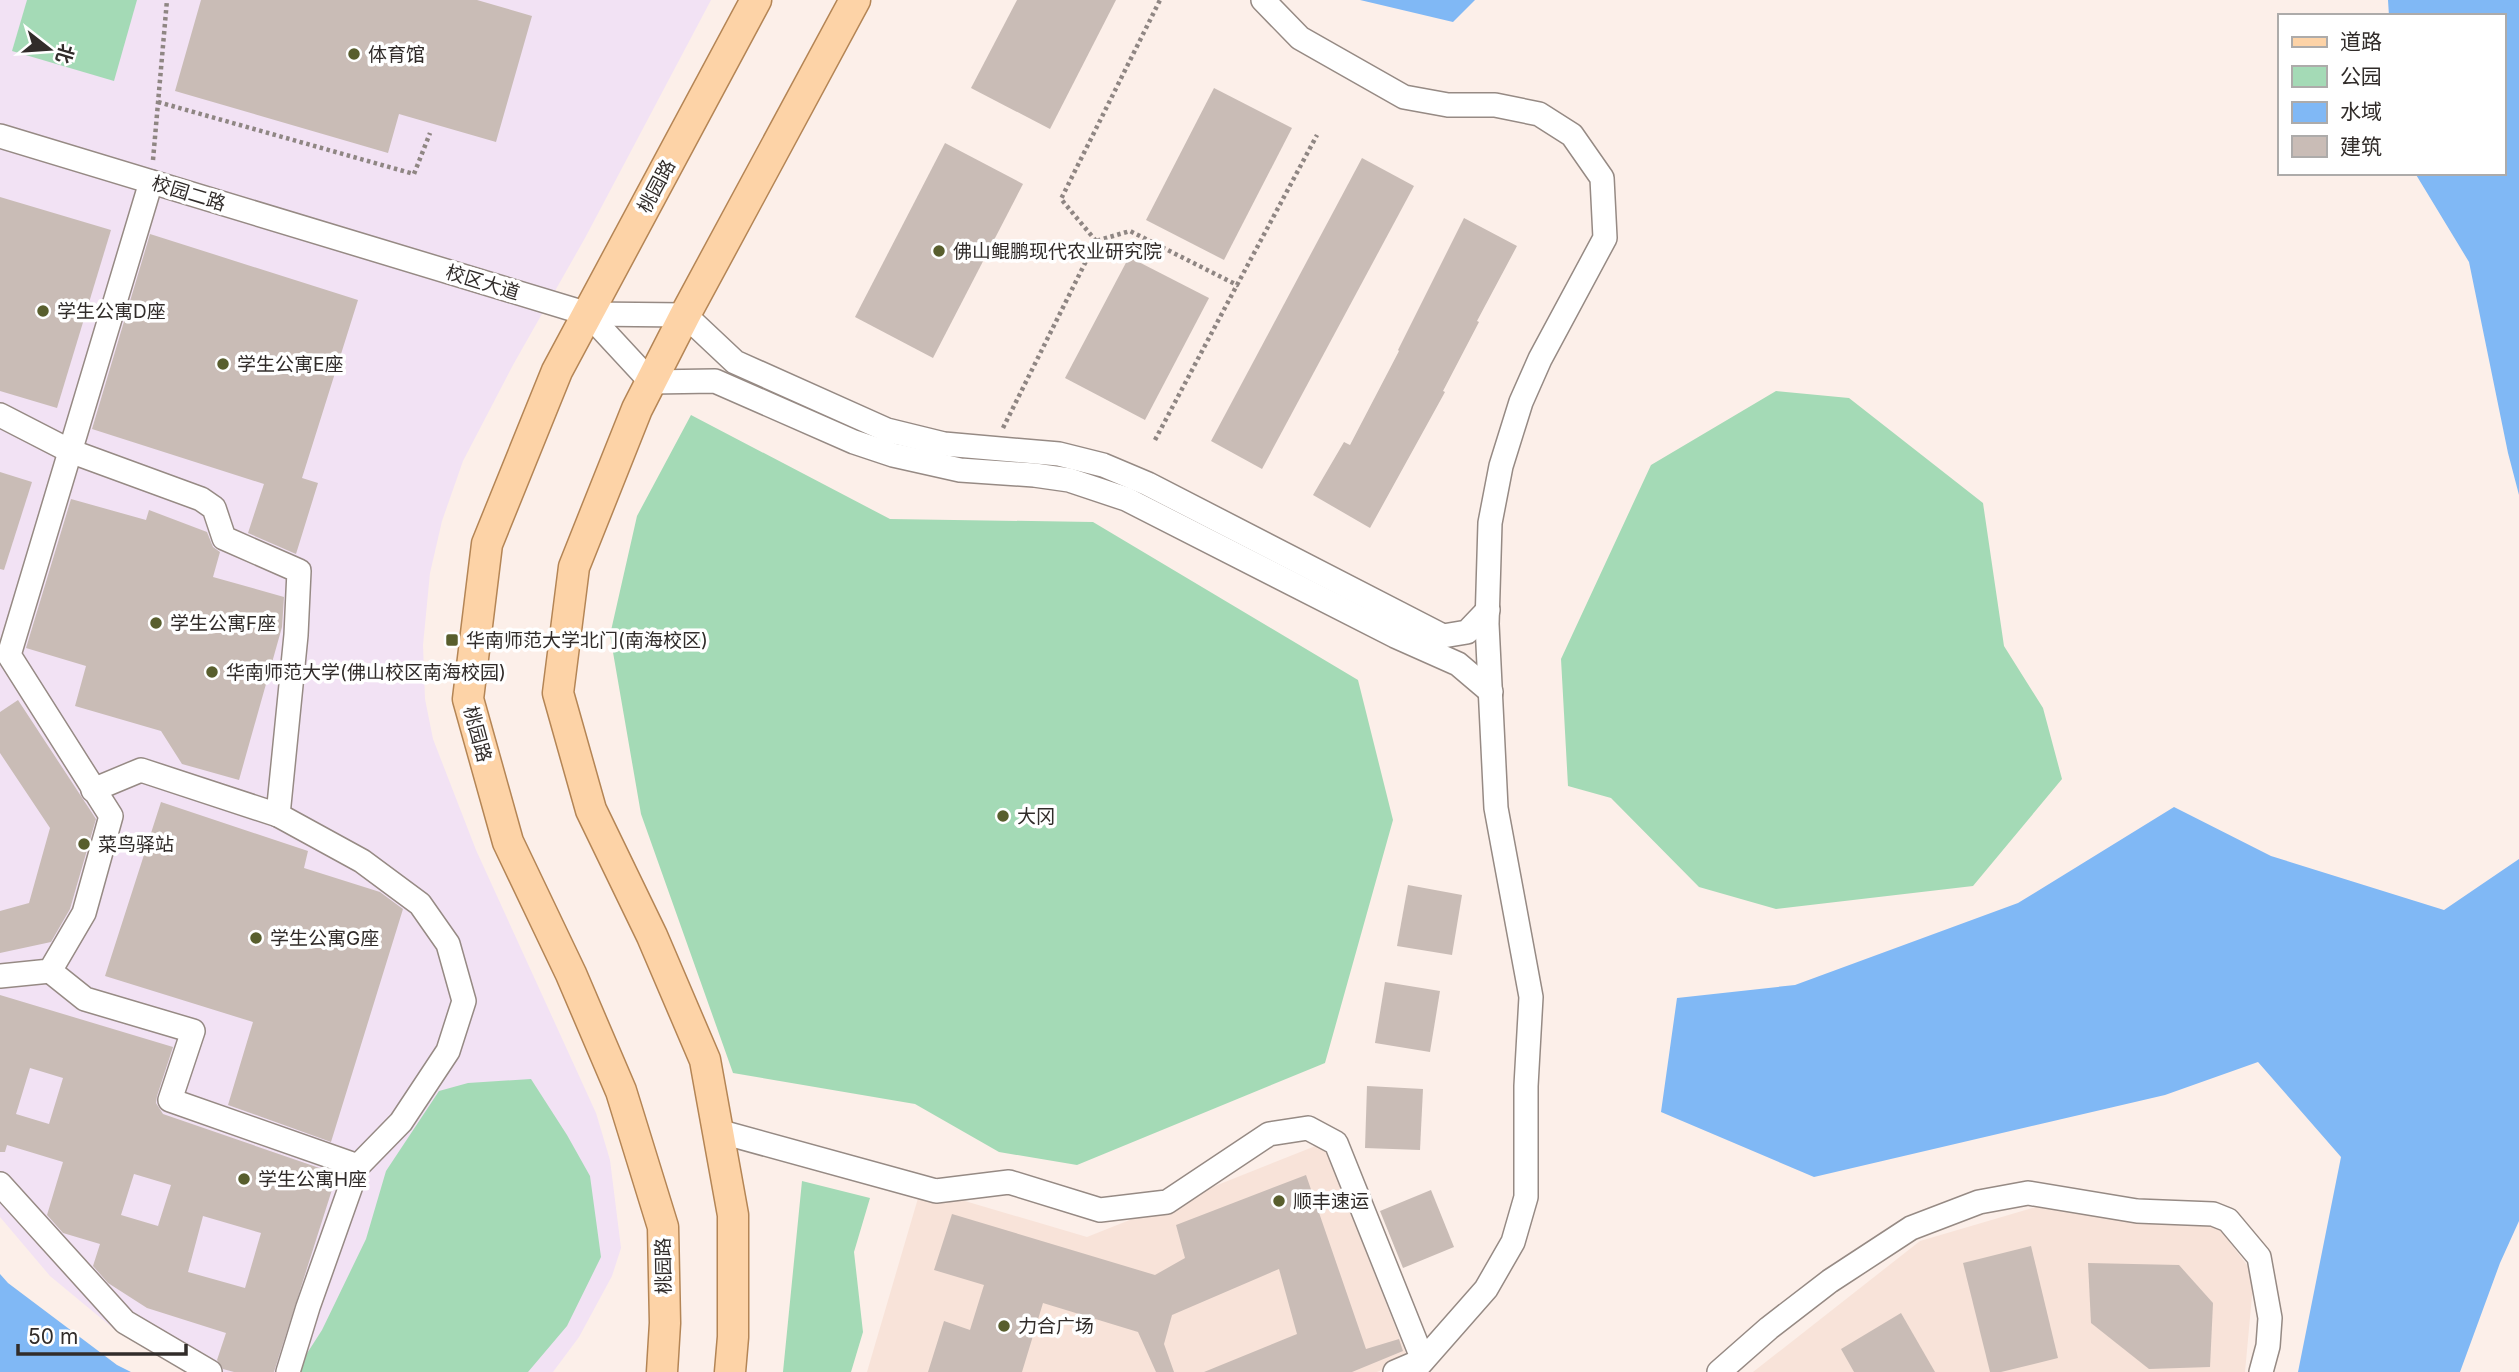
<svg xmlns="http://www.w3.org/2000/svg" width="2519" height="1372" font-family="Inter,'Noto Sans SC',sans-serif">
<rect width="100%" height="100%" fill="#fcefe9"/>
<!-- built -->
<g fill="#f8e3d9">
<path d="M1323,1143l85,216 -31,13h-510l54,-184 166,49z"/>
<path d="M2036,1207l182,20 36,47 -9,98h-492l167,-131z"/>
</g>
<!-- education -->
<path fill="#f2e2f4" d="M0,0h711l-126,238 -72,127 -50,96 -21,60 -12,52 -7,72 2,54 8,40 43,111 120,263 14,47 11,88 -9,28 -33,61 -26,35h-361l-78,-43 -64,-53 -50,-59z"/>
<!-- green -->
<g fill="#a4dab6">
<path d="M27,0h110l-23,81 -102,-30z"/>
<path d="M1776,391l73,7 134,105 21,143 39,62 19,71 -89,107 -197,23 -77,-22 -88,-89 -43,-12 -7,-127 90,-194z"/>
<path d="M691,415l199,104 203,3 265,158 35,140 -68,243 -248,102 -78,-13 -84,-48 -182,-31 -92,-259 -31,-179 27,-119z"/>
<path d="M531,1079l36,56 23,41 11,81 -34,69 -39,46h-233l27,-42 44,-91 20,-68 53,-80 29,-8z"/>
<path d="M802,1181l68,17 -16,54 9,80 -12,40h-68z"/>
</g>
<!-- water -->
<g fill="#80b8f5">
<path d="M1360,0h115l-22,22z"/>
<path d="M2388,0h131v495l-11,-42 -39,-191 -54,-89h88v-157h-114z"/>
<path d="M2174,807l97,49 173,54 75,-51v362l-19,42 -40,109h-162l43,-215 -83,-95 -93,33 -351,82 -153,-65 16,-114 118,-13 223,-82z"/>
<path d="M0,1274l8,9 109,82 14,7h-131z"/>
</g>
<!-- building -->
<g fill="#c9bcb6" fill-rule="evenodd">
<path d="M201,0h276l55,16 -36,126 -97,-28 -11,39 -213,-62z"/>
<path d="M1017,0h99l-66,129 -79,-41z"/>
<path d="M1214,88l78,40 -68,132 -78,-40z"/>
<path d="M945,143l78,41 -90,174 -78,-41z"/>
<path d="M1362,158l52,28 -152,283 -51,-28z"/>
<path d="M0,197l111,33 -54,178 -57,-17z"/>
<path d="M1464,218l53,28 -40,75 2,1 -36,69 2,1 -75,136 -57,-33 31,-53 6,3 49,-94 -1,-1z"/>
<path d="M150,234l208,66 -56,178 16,5 -22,71 -48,-21 16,-49 -172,-55z"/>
<path d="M1129,257l80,41 -64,122 -80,-42z"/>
<path d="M0,472l32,10 -28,88 -4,-1z"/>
<path d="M71,499l75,21 3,-10 58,22 6,15 7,5 -7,25 71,20 -2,30 -43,153 -57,-16 -21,-33 -86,-25 11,-40 -60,-18z"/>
<path d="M18,700l78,119 -26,90 -19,33 -51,11v-42l29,-8 21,-75 -50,-75v-41z"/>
<path d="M161,802l147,49 -4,17 76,24 23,17 -72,233 -103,-37 25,-83 -148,-46z"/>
<path d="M1408,885l54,10 -10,60 -55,-9z"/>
<path d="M1385,982l55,9 -10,61 -55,-9z"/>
<path d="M0,995l173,52 -16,49 -1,7 7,11 174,60 -63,198h-40l-11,-3 -6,-9 9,-27 -79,-25 -39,-25 -15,-17 7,-22 -37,-11 -16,-18 16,-53 -56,-17 -2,7h-5zM30,1068l33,10 -14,46 -33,-10zM134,1174l37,11 -13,41 -37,-11zM203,1216l58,17 -16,55 -57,-16z"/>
<path d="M1367,1086l56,3 -3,61 -55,-2z"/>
<path d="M1306,1175l60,174 33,-10 4,12 -51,21h-148l93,-38 -18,-65 -107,46 -8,29 10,28h-18l-18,-40 -95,-29 -21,69h-94l16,-51 26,9 14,-45 -50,-15 18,-56 203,61 30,-17 -9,-33z"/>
<path d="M1431,1190l23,57 -51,21 -23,-57z"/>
<path d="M2031,1246l27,112 -57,14h-11l-27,-109z"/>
<path d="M2088,1263l91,2 34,38 -3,64 -61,2 -58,-46z"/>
<path d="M1901,1313l34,59h-81l-13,-23z"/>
</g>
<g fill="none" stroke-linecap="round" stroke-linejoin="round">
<!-- minor casing -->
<g stroke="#968a84" stroke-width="26">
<g id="minor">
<path d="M1263,0l37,38 104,59 44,8h47l44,9 33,21 30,43 3,60 -65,121 -19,43 -20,64 -11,57 -3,101 9,184 35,189 -5,89v111l-13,45 -27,47 -73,83"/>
<path d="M0,136l588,178 97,1 50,47 152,68 57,14 115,10 44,11 45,19 295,152 24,-4 21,-22"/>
<path d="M588,314l63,68 64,-1 139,61 39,13 67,15 74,5 35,5 57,19 269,137 63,28 33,28"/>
<path d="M0,415l70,36 131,48 13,9 10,30 75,33 -3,64 -18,180"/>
<path d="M50,971l35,28 108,32 -23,69 188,66 43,-44 47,-71 16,-50 -16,-57 -28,-40 -58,-43 -84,-46 -137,-45 -48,20"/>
<path d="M0,976l50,-5 34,-58 27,-97 -102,-161 142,-473"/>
<path d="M718,1131l218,60 73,-9 91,28 67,-8 102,-68 39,-6 28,15 87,217 -28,12"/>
<path d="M0,1184l125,138 85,50"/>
<path d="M288,1372l20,-65 50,-141"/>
<path d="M1719,1372l50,-44 61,-47 81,-53 68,-26 49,-9 109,18 76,3 15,6 31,37 11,61 -2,28 -7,26"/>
</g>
</g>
<!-- major casing -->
<g stroke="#b48555" stroke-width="33">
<g id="major">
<path d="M662,1372l3,-49 -2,-96 -42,-136 -50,-117 -63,-132 -40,-143 19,-155 70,-173 199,-371"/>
<path d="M730,1372l3,-35v-122l-28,-155 -53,-124 -61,-126 -33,-117 16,-126 63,-158 48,-94 170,-315"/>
</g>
</g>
<!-- path -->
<g stroke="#8f8683" stroke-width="4.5" stroke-dasharray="3.5 3.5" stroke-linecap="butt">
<path d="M158,102l256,72 16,-41"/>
<path d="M153,160l14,-160"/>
<path d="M1096,241l-35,-42 99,-199"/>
<path d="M1003,428l93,-187 34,-10 107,54 80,-150"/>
<path d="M1155,440l82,-155"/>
</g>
<!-- minor -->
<use href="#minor" stroke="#fff" stroke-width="23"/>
<!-- major -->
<use href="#major" stroke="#fdd3a7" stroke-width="30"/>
</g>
<!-- markers -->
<g fill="#585e2d" stroke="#fff" stroke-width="2.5">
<circle cx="354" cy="54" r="7"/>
<circle cx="939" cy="251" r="7"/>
<circle cx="43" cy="311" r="7"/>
<circle cx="223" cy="364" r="7"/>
<circle cx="156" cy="623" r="7"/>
<rect x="445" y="633" width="14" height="14" rx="3.5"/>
<circle cx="212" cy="672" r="7"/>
<circle cx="1003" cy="816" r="7"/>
<circle cx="84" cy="844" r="7"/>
<circle cx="256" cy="938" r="7"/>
<circle cx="244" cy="1179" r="7"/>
<circle cx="1279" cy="1201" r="7"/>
<circle cx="1004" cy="1326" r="7"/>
</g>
<g text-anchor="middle" stroke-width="7" stroke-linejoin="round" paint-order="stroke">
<!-- poi labels -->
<g font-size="19" fill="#312c2a" stroke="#fff" text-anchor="start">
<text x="368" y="61">体育馆</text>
<text x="953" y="258">佛山鲲鹏现代农业研究院</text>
<text x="57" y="318">学生公寓D座</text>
<text x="237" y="371">学生公寓E座</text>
<text x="170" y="630">学生公寓F座</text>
<text x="466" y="647">华南师范大学北门(南海校区)</text>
<text x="226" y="679">华南师范大学(佛山校区南海校园)</text>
<text x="1017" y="823">大冈</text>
<text x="98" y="851">菜鸟驿站</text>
<text x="270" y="945">学生公寓G座</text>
<text x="258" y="1186">学生公寓H座</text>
<text x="1293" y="1208">顺丰速运</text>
<text x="1018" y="1333">力合广场</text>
</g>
<!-- street labels -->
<g font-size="19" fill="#312c2a" stroke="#fff">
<text transform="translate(656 186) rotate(-62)" y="7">桃园路</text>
<text transform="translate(189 193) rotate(17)" y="7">校园二路</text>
<text transform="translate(483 282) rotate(17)" y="7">校区大道</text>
<text transform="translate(478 734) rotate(75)" y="7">桃园路</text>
<text transform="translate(663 1266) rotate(-91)" y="7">桃园路</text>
</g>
</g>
<!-- legend -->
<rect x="2278" y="14" width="228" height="161" fill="#ffffff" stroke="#adabaa" stroke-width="2"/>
<rect x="2292" y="37" width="35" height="10" fill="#fdd3a7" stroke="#adabaa" stroke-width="2"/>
<text x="2340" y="49" font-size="21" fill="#312c2a">道路</text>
<rect x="2292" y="66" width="35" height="21" fill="#a4dab6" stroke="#adabaa" stroke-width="2"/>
<text x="2340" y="84" font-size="21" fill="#312c2a">公园</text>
<rect x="2292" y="102" width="35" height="21" fill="#80b8f5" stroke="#adabaa" stroke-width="2"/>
<text x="2340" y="119" font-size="21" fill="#312c2a">水域</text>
<rect x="2292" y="136" width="35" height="21" fill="#c9bcb6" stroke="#adabaa" stroke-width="2"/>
<text x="2340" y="154" font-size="21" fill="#312c2a">建筑</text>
<!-- north arrow -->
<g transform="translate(49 49) rotate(107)" stroke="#ffffff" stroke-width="5" paint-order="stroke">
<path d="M0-5L12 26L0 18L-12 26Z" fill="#312c2a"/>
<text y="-10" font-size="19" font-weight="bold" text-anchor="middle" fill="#312c2a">北</text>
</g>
<!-- scale -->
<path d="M18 1344v10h168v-10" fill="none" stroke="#312c2a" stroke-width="3.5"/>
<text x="28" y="1344" font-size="21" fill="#312c2a" stroke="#ffffff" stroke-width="5" paint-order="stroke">50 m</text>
</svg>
